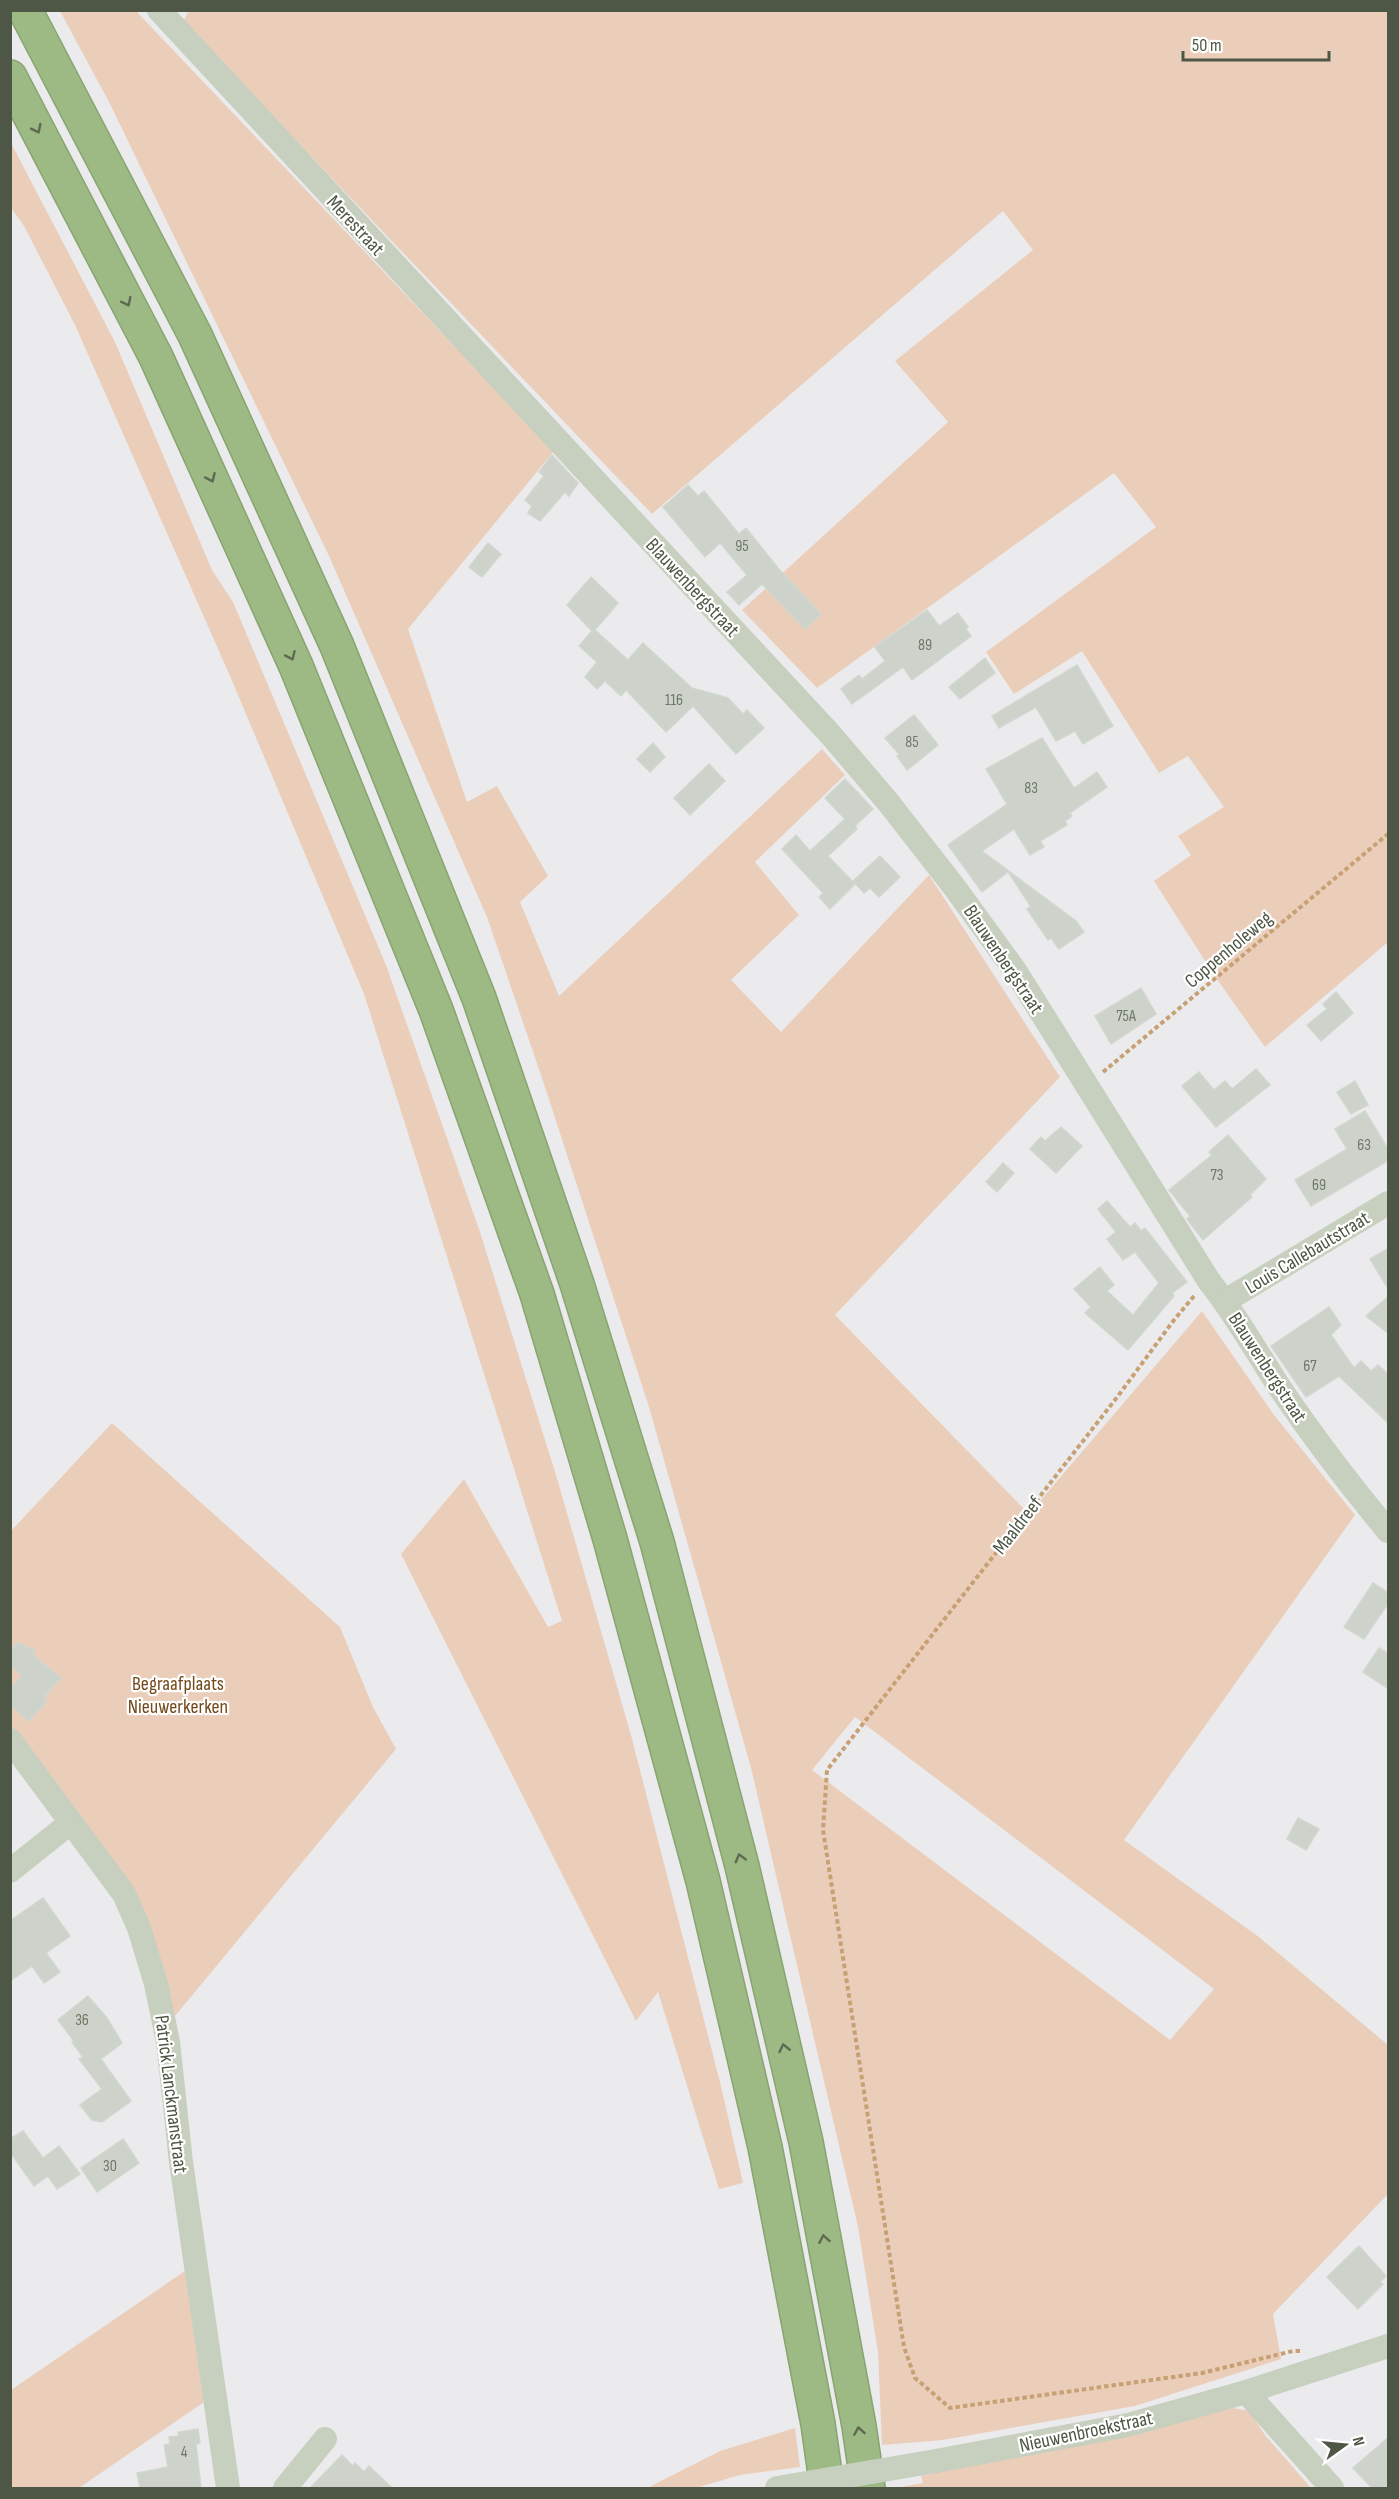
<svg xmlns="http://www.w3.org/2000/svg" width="1399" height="2499" font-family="'Sofia Sans Condensed',sans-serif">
<rect width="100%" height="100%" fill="#ebebee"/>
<!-- green -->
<g fill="#ebceba" fill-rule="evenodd">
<path d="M189,10l1199,1v931l-123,105 -51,-72 -60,-94 37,-26 -13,-19 46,-29 -36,-51 -29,17 -77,-122 -68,43 -28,-42 170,-125 -42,-54 -297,215 -75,-78 206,-188 -53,-61 138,-111 -30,-39 -351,303 -469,-492z"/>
<path d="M60,11h76l418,440 -146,178 59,173 30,-16 51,90 -28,26 39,94 263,-247 23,26 -90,87 44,53 -68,65 50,52 148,-157 131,202 -225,238 194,199 173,-203 72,104 81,100 -231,325 135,97 129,108v149l-115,120 8,45 -146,47 -192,34 -61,5 -4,-93 -20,-125 -107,-459 -102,-361 -105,-323 -57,-167 -158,-361 -219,-452zM855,1717l359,272 -44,51 -358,-270z"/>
<path d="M11,143l104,199 97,228 21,32 153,363 93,264 77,246 75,260 90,351 22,97 -24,6 -61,-197 -22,29 -235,-467 63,-75 84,148 14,-6 -198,-627 -134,-318 -155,-351 -51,-99 -13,-18z"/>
<path d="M112,1423l228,204 33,80 23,42 -221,267 -15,-53 -149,-232 -1,-199z"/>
<path d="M185,2271l19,131 -125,86h-68v-98z"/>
<path d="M1233,2408l16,3 16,24 46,53h-415l27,-5 -2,-7z"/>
<path d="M795,2428l5,39 -60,8 -44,13h-49l73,-37z"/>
</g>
<!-- building -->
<g fill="#cdd3ca" stroke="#d1d7cf" stroke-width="1.5">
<path d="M552,455l26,28 -9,13 -4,-4 -25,29 -12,-8 4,-7 -7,-6 19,-24 -5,-4z"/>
<path d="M688,485l10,11 6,-5 35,43 7,-6 32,40 43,46 -16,15 -43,-45 -23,21 -12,-13 20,-17 -27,-32 -15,14 -42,-50z"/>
<path d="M488,543l13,11 -19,23 -13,-10z"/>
<path d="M591,577l27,26 -23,27 33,30 15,-17 49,45 36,10 15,16 4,-4 17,18 -28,26 -43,-48 -27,26 -40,-42 -5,6 -16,-15 -8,8 -12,-12 12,-15 -18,-16 13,-15 -25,-26z"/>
<path d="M927,610l12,16 19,-13 10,14 -2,2 5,7 -59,44 -9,-13 -51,37 -11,-15 18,-14 3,4 23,-18 -10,-14z"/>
<path d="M985,658l10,15 -35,26 -11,-12z"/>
<path d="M1077,665l36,61 -30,18 -8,-13 -19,10 -20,-34 -37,21 -7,-12z"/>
<path d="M914,715l24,30 -31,25 -10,-14 2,-2 -14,-16z"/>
<path d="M1042,738l32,50 23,-16 10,15 -37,26 2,3 -7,5 2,4 -27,16 4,6 -14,8 -16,-26 -32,22 27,20 -27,21 -34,-47 59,-41 -21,-35z"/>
<path d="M653,743l12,14 -15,15 -13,-13z"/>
<path d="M709,764l16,17 -35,34 -16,-17z"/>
<path d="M845,779l28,30 -18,17 2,3 -29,27 27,28 -25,25 -11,-12 4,-4 -41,-44 14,-14 14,16 35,-32 -20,-21z"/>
<path d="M880,856l20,21 -21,20 -9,-9 -6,5 -11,-12z"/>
<path d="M1010,872l66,49 8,11 -25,17 -8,-11 -3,2 -21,-31 4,-2 -22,-34z"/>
<path d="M1141,988l15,26 -45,30 -16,-28z"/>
<path d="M1336,992l17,21 -32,28 -14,-16 20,-16 -4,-5z"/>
<path d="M1256,1069l14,16 -54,42 -34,-41 17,-14 15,18 11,-9 7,8z"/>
<path d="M1355,1081l13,24 -17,9 -14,-22z"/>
<path d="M1365,1111l24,40v9l-78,46 -16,-26 52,-31 -12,-20z"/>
<path d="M1061,1127l21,19 -26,27 -26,-24 11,-12 4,4z"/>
<path d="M1228,1135l38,44 -16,16 2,2 -49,43 -16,-21 3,-3 -21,-26 43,-35 -3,-3z"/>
<path d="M1003,1163l11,10 -17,19 -11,-10z"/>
<path d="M1107,1201l23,26 5,-4 6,8 4,-3 42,54 -15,11 2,3 -46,54 -43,-37 6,-6 -17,-18 26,-22 14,18 -7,6 26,24 26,-32 -24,-31 -12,8 -16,-21 9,-7 -18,-23z"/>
<path d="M1389,1248v42l-19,-31z"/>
<path d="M1389,1296v38l-23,-18z"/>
<path d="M1329,1307l12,18 -10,10 23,33 7,-7 10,10 7,-6 11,10v49l-50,-48 -33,21 -35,-51z"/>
<path d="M1373,1583l16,10v9l-25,37 -20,-12z"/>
<path d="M17,1643l18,7 -2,5 28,23 -17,19 3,4 -18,20 -19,-16v-16l12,-13 -9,-8 -3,-5v-12z"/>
<path d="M1379,1648l10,6v35l-26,-17z"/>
<path d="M1298,1818l21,11 -13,21 -19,-11z"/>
<path d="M43,1898l27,38 -24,17 14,19 -16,11 -12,-17 -22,15v-60z"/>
<path d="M88,1996l19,22 15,25 -21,16 30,42 -29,21 -10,-2 -12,-15 22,-16 -23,-30 4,-2 -11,-15 2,-1 -16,-21z"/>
<path d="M23,2131l20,27 16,-12 21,28 -23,15 -9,-13 -14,10 -24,-34v-13z"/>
<path d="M123,2139l16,24 -42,29 -16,-24z"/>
<path d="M1359,2246l27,30 -6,6 3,2 -25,25 -31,-32z"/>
<path d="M198,2429l2,14 -4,1 5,44h-61l-3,-15 31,-6 -4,-22 6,-1 -1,-7 10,-1 -1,-4z"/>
<path d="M1389,2437v51h-17l-19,-20z"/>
<path d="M342,2455l11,11 2,-3 9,9 5,-6 23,22h-82z"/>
</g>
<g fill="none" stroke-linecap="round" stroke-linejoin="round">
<!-- highway casing -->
<g stroke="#88a470" stroke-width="36">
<g id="highway">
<path d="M25,10l170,325 142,311 142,352 98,286 80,258 85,324 64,276 53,284 9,62"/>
<path d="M10,77l146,280 140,309 140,344 101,284 73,245 93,342 62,266 53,277 9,64"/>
</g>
</g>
<!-- path -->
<g stroke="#c7a074" stroke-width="4" stroke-dasharray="4.5 3" stroke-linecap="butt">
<path d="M1103,1072l285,-238"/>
<path d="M1194,1296l-20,24 -56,76 -291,374 -4,60 81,517 11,31 35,30 252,-35 91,-22h8"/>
</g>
<!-- minor -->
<g stroke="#c7d0bf" stroke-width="24">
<path d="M159,10l671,724 58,68 67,86 61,84 193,309c27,34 48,72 71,107 34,50 70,97 108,143"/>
<path d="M1225,1301l163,-98"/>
<path d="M10,1740l114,154 15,34 17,56 12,58 13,120 47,326"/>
<path d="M10,1871l60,-48"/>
<path d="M1246,2392l86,96"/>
<path d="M936,2461l192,-36 118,-33 142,-46"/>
<path d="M285,2488l40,-49"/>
</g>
<!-- highway -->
<use href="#highway" stroke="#9db984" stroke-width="33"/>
<!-- minor-bridge -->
<path stroke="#c7d0bf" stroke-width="24" d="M777,2488l159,-27"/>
</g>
<!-- one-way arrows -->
<defs><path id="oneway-chevron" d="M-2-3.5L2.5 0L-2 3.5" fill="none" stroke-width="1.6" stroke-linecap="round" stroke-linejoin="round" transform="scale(1.5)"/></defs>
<g stroke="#5e6b52">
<use href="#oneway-chevron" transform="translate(37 129) rotate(63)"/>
<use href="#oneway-chevron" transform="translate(127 302) rotate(63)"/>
<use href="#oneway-chevron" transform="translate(211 478) rotate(66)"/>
<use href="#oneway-chevron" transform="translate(291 656) rotate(66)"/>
<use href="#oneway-chevron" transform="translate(740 1858) rotate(-105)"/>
<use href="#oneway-chevron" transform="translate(784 2048) rotate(-103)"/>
<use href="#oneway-chevron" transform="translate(824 2239) rotate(-100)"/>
<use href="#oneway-chevron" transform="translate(859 2431) rotate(-99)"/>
</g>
<g text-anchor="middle" stroke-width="4.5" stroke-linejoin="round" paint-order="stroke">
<!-- number labels -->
<g font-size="16" fill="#6e7666">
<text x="742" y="551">95</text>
<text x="925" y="650">89</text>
<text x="674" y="705">116</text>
<text x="912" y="747">85</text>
<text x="1031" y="793">83</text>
<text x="1126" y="1021">75A</text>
<text x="1364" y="1150">63</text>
<text x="1217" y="1180">73</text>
<text x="1319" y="1190">69</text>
<text x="1310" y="1371">67</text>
<text x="82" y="2025">36</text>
<text x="110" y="2171">30</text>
<text x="184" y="2457">4</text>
</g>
<!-- street labels -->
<g font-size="20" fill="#4e5745" stroke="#fff">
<text transform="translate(356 225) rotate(47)" y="7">Merestraat</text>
<text transform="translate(693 587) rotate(47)" y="7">Blauwenbergstraat</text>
<text transform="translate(1228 949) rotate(-40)" y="7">Coppenholeweg</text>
<text transform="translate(1004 959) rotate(56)" y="7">Blauwenbergstraat</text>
<text transform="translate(1307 1252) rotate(-31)" y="7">Louis Callebautstraat</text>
<text transform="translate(1268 1367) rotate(57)" y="7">Blauwenbergstraat</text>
<text transform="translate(1017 1525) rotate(-52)" y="7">Maaldreef</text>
<text transform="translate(172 2094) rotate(83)" y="7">Patrick Lanckmanstraat</text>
<text transform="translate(1086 2431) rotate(-12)" y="7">Nieuwenbroekstraat</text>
</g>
<!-- park labels -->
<g font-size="20" fill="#74491a" stroke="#fff">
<text x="178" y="1690">Begraafplaats<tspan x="178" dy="23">Nieuwerkerken</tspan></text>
</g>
</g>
<!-- border -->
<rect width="1399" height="2499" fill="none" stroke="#4e5745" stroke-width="24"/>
<!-- north arrow -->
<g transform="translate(1345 2445) rotate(75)" stroke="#ffffff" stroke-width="4.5" paint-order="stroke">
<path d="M0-4.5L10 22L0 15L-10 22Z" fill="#4e5745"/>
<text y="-9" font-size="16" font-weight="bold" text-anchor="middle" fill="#4e5745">N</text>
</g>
<!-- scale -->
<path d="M1183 51v9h146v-9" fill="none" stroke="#4e5745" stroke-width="3"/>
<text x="1192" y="51" font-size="18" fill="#4e5745" stroke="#ffffff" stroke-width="4.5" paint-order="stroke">50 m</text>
</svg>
